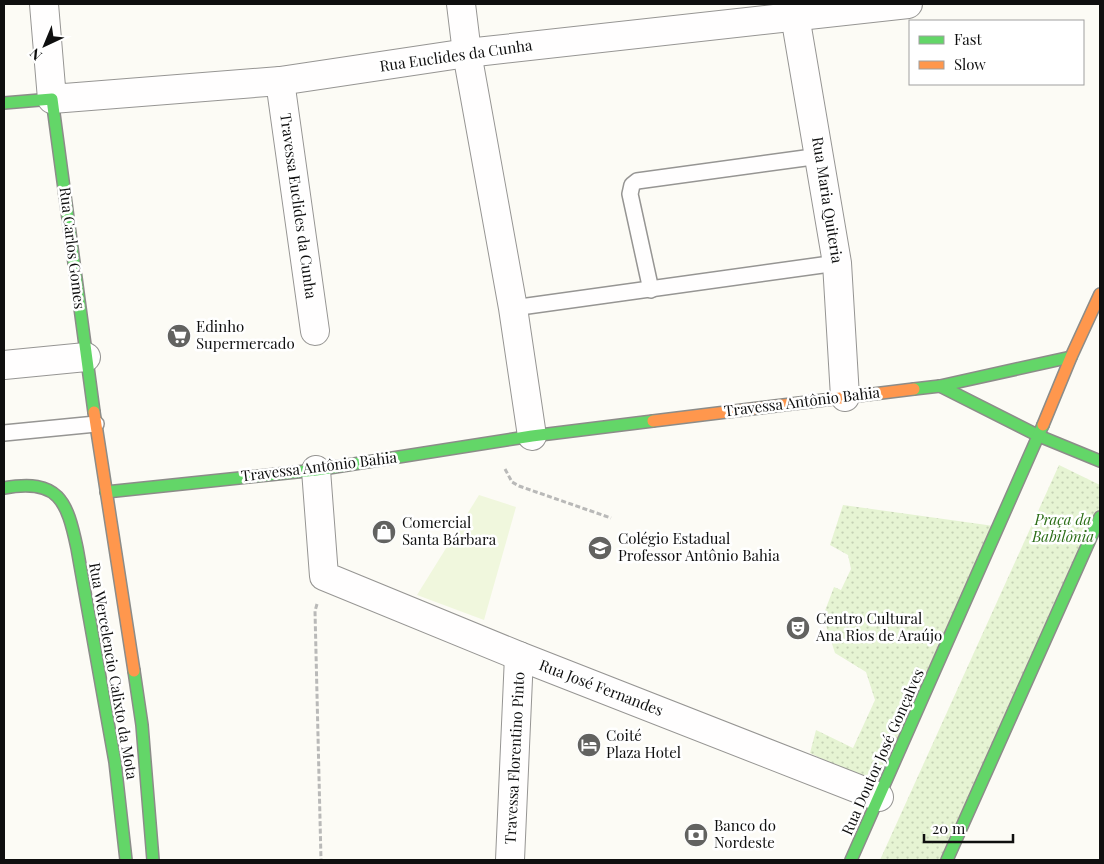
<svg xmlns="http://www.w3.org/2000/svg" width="1104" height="864" font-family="'Playfair Display',serif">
<defs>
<pattern id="park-dots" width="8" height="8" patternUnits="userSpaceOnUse" patternTransform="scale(1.25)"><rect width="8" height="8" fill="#e6f4d3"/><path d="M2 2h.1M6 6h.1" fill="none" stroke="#c4d0b4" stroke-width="1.8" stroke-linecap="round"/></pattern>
</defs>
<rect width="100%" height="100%" fill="#fcfbf5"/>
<!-- park -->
<g fill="url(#park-dots)">
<path d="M1059,465l41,20v32l-159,343h-61z"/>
<path d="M843,505l151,21 -114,261 -70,-34 6,-23 37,18 22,-48 -9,-28 -31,-19 -12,-37 11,-29 7,3 10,-21 -3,-14 -18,-10z"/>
</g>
<!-- pitch -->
<path fill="#f0f7dd" d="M479,495l37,12 -32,113 -67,-25z"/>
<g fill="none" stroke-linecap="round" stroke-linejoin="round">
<!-- lane casing -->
<g stroke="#969593" stroke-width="18">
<g id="lane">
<path d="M651,290l-21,-96 2,-9 5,-4 183,-25"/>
<path d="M513,308l324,-45"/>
<path d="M4,433l92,-9"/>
</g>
</g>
<!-- street casing -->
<g stroke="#969593" stroke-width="30">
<g id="street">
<path d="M44,4l8,95 228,-18 187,-28 441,-49"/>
<path d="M461,4l6,49 46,255 19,128"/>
<path d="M793,4l44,259 8,134"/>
<path d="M280,81l35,250"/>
<path d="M4,365l82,-8"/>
<path d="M316,470l8,106 195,80 360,141"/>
<path d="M510,860l9,-204"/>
</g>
</g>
<!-- fast casing -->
<g stroke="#8c8c89" stroke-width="14">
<g id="fast">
<path d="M4,103l48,-4 42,313"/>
<path d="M940,386l99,50 61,25"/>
<path d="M914,389l26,-3 131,-29"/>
<path d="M4,488c55,-10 63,13 73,60l38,214 11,98"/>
<path d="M106,492l210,-22 216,-34 121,-15"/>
<path d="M134,671l8,54 11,135"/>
<path d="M851,860l192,-435"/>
<path d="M947,860l153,-343"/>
</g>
</g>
<!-- slow casing -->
<g stroke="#8c8c89" stroke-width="14">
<g id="slow">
<path d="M94,412l40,259"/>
<path d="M653,421l261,-32"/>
<path d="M1043,425l28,-68 29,-63"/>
</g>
</g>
<!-- path -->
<g stroke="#b9b9b8" stroke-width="3" stroke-dasharray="5 2.5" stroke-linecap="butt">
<path d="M505,469l7,13 7,4 92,32"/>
<path d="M317,604l-2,7 6,249"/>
</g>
<!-- lane -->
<use href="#lane" stroke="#fffefe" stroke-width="15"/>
<!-- street -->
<use href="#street" stroke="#fffefe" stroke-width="28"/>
<!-- fast -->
<use href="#fast" stroke="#63d668" stroke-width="11"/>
<!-- slow -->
<use href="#slow" stroke="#ff974d" stroke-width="11"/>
</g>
<!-- icons -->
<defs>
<g id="supermarket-disc" transform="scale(1.25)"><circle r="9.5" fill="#626260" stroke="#fff"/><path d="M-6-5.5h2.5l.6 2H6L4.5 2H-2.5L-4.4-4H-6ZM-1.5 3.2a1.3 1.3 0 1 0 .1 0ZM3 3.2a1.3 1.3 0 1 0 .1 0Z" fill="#fff"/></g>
<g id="shop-disc" transform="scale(1.25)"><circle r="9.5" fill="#626260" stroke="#fff"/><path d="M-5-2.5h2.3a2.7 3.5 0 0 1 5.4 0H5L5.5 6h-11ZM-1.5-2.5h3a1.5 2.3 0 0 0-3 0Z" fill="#fff"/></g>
<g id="school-disc" transform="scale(1.25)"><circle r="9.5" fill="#626260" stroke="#fff"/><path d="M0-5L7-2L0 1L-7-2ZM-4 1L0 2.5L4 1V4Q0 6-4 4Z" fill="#fff"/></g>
<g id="theatre-disc" transform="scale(1.25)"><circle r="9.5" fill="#626260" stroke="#fff"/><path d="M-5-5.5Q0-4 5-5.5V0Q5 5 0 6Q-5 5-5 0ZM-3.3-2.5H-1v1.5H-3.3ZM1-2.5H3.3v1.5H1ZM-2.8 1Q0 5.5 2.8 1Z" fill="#fff"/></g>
<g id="hotel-disc" transform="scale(1.25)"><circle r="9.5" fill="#626260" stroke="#fff"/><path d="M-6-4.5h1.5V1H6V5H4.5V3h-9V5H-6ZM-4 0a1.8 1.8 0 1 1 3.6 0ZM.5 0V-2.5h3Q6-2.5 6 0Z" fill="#fff"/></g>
<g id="bank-disc" transform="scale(1.25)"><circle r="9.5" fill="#626260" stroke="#fff"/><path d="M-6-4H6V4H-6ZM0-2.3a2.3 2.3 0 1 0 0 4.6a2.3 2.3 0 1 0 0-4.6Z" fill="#fff"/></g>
</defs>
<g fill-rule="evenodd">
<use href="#supermarket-disc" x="179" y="336"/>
<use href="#shop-disc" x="384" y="532"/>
<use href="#school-disc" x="600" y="548"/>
<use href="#theatre-disc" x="798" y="628"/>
<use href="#hotel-disc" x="589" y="745"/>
<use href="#bank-disc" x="696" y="835"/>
</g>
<g text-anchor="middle" stroke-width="5" stroke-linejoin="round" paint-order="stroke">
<!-- street labels -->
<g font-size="15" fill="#0f0f0f" stroke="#fff">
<text transform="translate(456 56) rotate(-8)" y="5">Rua Euclides da Cunha</text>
<text transform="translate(827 200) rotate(81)" y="5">Rua Maria Quiteria</text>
<text transform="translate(298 206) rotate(82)" y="5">Travessa Euclides da Cunha</text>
<text transform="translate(72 248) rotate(83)" y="5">Rua Carlos Gomes</text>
<text transform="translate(802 402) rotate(-7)" y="5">Travessa Antônio Bahia</text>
<text transform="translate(319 467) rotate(-7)" y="5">Travessa Antônio Bahia</text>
<text transform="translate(113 671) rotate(80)" y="5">Rua Wercelencio Calixto da Mota</text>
<text transform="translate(601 688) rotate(21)" y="5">Rua José Fernandes</text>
<text transform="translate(883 752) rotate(-66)" y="5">Rua Doutor José Gonçalves</text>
<text transform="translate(515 758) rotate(-87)" y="5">Travessa Florentino Pinto</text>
</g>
<!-- poi labels -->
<g font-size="15" fill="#0f0f0f" stroke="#fff" text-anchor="start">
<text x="196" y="332">Edinho<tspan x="196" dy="17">Supermercado</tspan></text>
<text x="402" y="528">Comercial<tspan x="402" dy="17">Santa Bárbara</tspan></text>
<text x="618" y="544">Colégio Estadual<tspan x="618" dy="17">Professor Antônio Bahia</tspan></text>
<text x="816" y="624">Centro Cultural<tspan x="816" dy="17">Ana Rios de Araújo</tspan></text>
<text x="606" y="741">Coité<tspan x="606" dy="17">Plaza Hotel</tspan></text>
<text x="714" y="831">Banco do<tspan x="714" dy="17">Nordeste</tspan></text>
</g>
<!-- park labels -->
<g font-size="15" font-style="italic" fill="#2c6e18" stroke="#fff">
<text x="1063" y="525">Praça da<tspan x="1063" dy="17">Babilônia</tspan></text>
</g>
</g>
<!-- border -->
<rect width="1104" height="864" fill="none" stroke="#0f0f0f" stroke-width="10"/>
<!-- legend -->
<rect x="909" y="20" width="175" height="65" fill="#ffffff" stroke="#9f9f9f"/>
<rect x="919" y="36" width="25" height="8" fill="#63d668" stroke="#9f9f9f"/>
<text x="954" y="45" font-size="15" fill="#0f0f0f">Fast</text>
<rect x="919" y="61" width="25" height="8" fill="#ff974d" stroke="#9f9f9f"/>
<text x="954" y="70" font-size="15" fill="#0f0f0f">Slow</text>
<!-- north arrow -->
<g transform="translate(45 45) rotate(224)" stroke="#ffffff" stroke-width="4" paint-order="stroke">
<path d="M0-4L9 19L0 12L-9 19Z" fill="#0f0f0f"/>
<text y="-8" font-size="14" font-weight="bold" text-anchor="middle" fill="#0f0f0f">N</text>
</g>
<!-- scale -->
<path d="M924 834v8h89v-8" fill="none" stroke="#0f0f0f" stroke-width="2.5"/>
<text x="932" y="834" font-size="15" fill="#0f0f0f" stroke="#ffffff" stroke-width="4" paint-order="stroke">20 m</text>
</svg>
